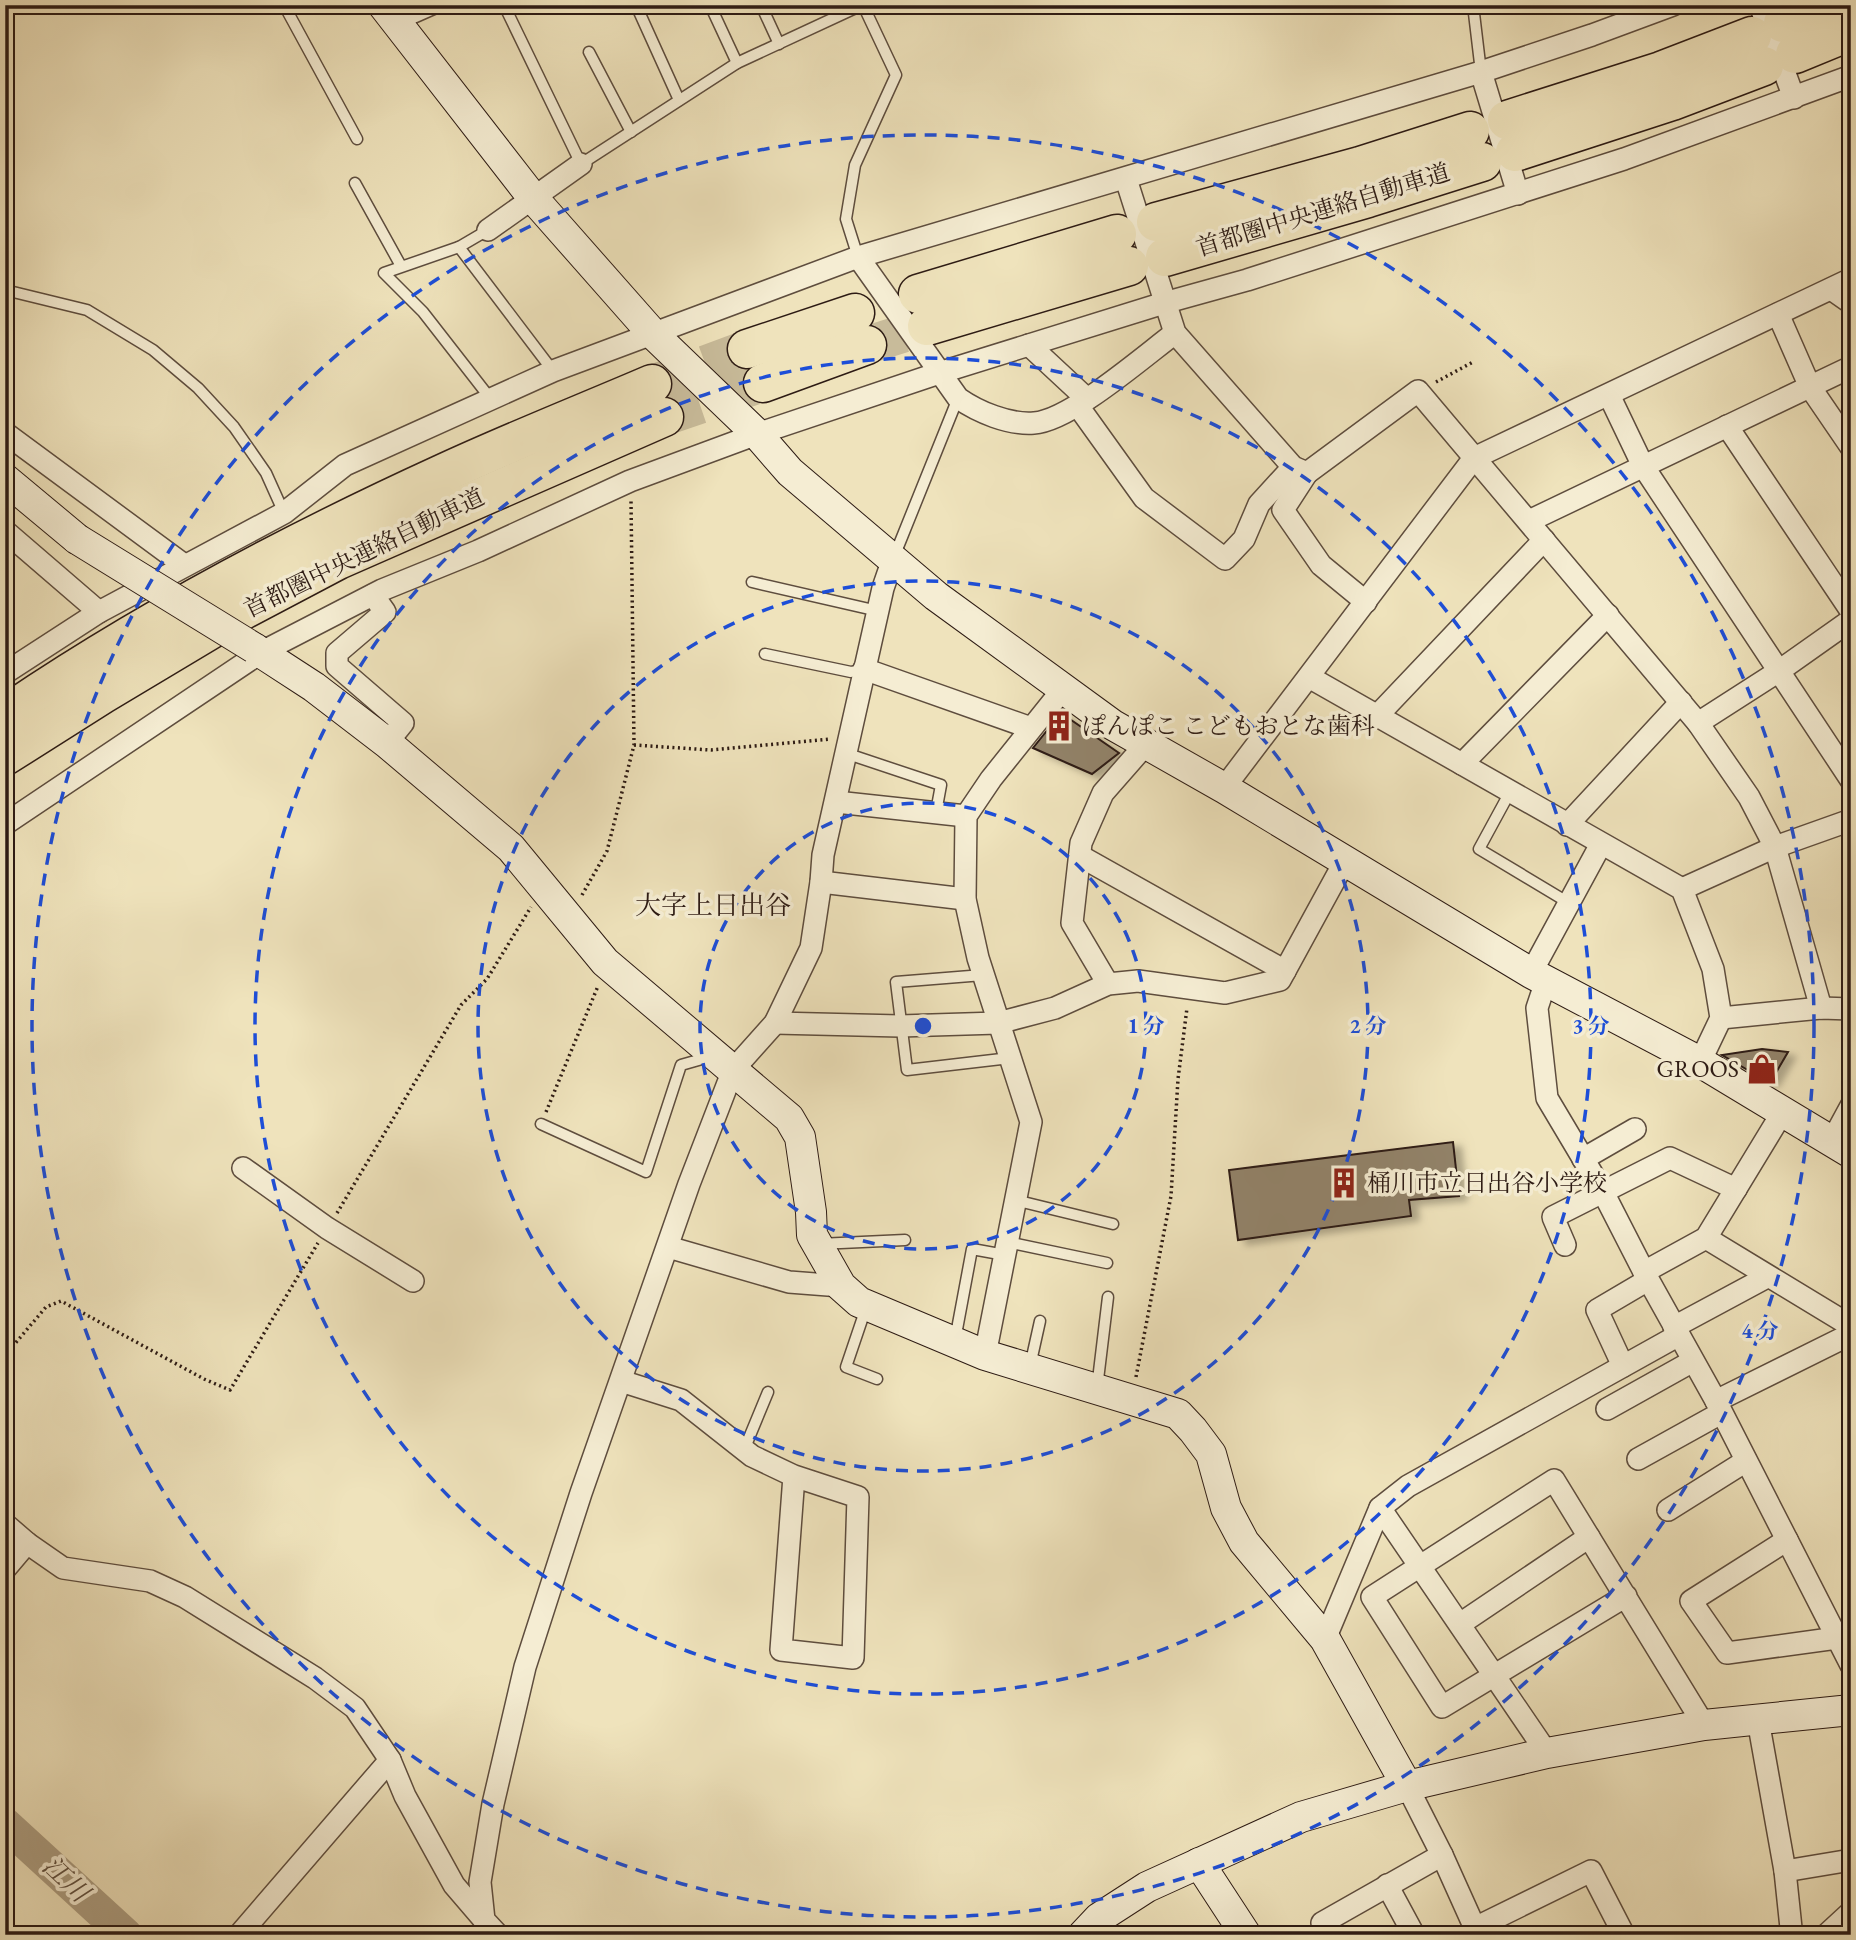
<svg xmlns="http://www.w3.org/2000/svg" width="1856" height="1940" font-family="'EB Garamond','Noto Serif JP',serif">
<defs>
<filter id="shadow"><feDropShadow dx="8" dy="4.5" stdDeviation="3.5" flood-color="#0004"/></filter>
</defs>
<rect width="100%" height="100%" fill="#efe3bc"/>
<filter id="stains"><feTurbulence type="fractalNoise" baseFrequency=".00286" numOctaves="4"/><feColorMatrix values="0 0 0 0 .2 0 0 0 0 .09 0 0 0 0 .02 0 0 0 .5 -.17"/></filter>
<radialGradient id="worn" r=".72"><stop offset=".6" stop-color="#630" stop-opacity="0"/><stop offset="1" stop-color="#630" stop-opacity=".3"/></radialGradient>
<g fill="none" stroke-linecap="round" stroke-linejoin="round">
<!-- river -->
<path stroke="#ad9f83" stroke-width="33" d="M5,1824l121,111"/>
</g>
<!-- building -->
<g fill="#92836b" stroke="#2d1b14" stroke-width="2" filter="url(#shadow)">
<path d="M1061,713l58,40 -27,21 -59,-26z"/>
<path d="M1762,1049l26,3 -18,31 -48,-28z"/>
<path d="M1453,1142l6,54 -50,4 2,16 -173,24 -9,-70z"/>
</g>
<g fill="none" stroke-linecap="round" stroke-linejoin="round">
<!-- highway-tunnel -->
<g stroke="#c8bb9a" stroke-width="38" stroke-dasharray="38 19" stroke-linecap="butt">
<path d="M867,345l60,-19"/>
<path d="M652,384l95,-35"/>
<path d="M664,417l99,-34"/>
</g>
<!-- lane casing -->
<g stroke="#5e4d3e" stroke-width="13">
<g id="lane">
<path d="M284,5l73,134"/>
<path d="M504,5l77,159 156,-101 125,-58"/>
<path d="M636,5l43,95"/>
<path d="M710,5l27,58"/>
<path d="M761,5l18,39"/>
<path d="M1473,5l8,67"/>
<path d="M400,24l43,-19"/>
<path d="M589,52l42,80"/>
<path d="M355,183l46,83"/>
<path d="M488,230l-29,17 -75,26 39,39 67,86"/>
<path d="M459,247l94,124"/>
<path d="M858,257l-12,-38 9,-54 41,-90 -33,-70"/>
<path d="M5,290l82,20 66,40 45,38 36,39 32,46 18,40"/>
<path d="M894,557l64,-159"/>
<path d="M752,582l126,29"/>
<path d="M765,654l86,18 13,-3"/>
<path d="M845,753l96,32 -5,27"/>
<path d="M1510,792l-31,57 90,54"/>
<path d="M983,975l-87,7 11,88 103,-12"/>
<path d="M541,1124l105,48 35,-107 28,-8"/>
<path d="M1015,1200l98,24"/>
<path d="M1007,1242l100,21"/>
<path d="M819,1244l86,-4"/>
<path d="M866,1308l-20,59 31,12"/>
<path d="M955,1340l17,-91 33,6"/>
<path d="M1030,1366l10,-45"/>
<path d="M1097,1388l11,-91"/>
<path d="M744,1450l24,-58"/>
</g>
</g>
<!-- street casing -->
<g stroke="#5e4d3e" stroke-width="24">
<g id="street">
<path d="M1760,5l34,93"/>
<path d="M1481,72l37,122"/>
<path d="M1126,179l49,154 118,134 14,6 111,-82 280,332 51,74 26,50 46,161"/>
<path d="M488,230l93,-66"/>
<path d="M858,257l100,141c20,14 51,27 76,25 36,-2 110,-67 141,-90"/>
<path d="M1831,289l20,14"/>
<path d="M1778,314l32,73 41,60"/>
<path d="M1029,345l58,54"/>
<path d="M1609,395l34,71 208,314"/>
<path d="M1078,406l66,92 81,61 19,-20 15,-35 34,-37"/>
<path d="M1727,426l124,185"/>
<path d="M5,433l179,132"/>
<path d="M1307,473l-24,37 38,55 45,37"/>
<path d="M1529,521l322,-154"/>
<path d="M5,531l94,81"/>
<path d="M373,595l12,17 -48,41v13l66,57 -16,20"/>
<path d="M864,669l167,59"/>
<path d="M5,673l94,-61 185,-99 61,-48 208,-94 305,-114 623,-185 111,-37 81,-30"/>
<path d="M1309,677l373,212 31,80 8,49 -21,44"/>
<path d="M1377,716l167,-176"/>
<path d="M1698,723l81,-52 72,-51"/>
<path d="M1462,764l146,-149"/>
<path d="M1224,788l250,-330 377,-179"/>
<path d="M836,802l130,14"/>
<path d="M5,824l255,-171 122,-63 96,-39 152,-70 127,-47 182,-61 225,-70 83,-23 377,-121 227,-83"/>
<path d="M1567,825l114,-123"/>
<path d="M1080,856l205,115"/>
<path d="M821,882l144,17"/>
<path d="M1682,889l93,-42 76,-27"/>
<path d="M1531,973l70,-129"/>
<path d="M1546,981l-9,27 10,90 56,94 41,80 72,129 135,264"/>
<path d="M1108,984l-36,-61 9,-80 22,-50 43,-49"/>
<path d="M1721,1018l100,-10 30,1"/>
<path d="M775,1023l125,3 98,-3 57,-15 53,-24 30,-3 87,12 55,-13 65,-119"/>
<path d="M1832,1141l19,-35"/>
<path d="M1583,1159l52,-30"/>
<path d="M243,1168l84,60 86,53"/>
<path d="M1706,1238l145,88"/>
<path d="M1565,1245l-12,-28 117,-59 66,31"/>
<path d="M668,1247l121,35 52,4"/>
<path d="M1644,1272l62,-34 76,-125"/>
<path d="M1674,1327l93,-50"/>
<path d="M985,1355l46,-233 -53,-164 -13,-59 1,-83 25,-37 72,-90"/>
<path d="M1623,1366l-26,-56 51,-30"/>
<path d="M621,1381l60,19 71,56 42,20 64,21 -5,161 -72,-8 13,-174"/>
<path d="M1716,1401l135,-67"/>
<path d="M1607,1409l86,-48"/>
<path d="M1638,1459l83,-46"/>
<path d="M1380,1508l167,245"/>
<path d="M1668,1510l78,-49"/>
<path d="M5,1524l22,19 36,25 87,13 35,16 130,81 40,30 35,52 15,36 49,89 30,35"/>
<path d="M1787,1540l-96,61 36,52 110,-15"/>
<path d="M5,1569l22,-26"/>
<path d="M1626,1596l-184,111 -70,-110 182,-117 150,245"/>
<path d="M1460,1624l129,-87"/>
<path d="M1325,1639l55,-131 28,-22 271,-151"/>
<path d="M1758,1720l27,151 6,57 -3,7"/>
<path d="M1407,1786l35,69 36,80"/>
<path d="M1785,1871l66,-11"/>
<path d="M1387,1885l27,50"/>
<path d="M1475,1928l116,-57 33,64"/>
<path d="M239,1935l151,-175"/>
<path d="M498,1935l-14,-15 -4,-38 13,-78 32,-137 56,-174 108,-309 44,-114 42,-47 36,-75 10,-66 2,-27 60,-267 10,-29"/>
<path d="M1328,1935l-6,-12 120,-68"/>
<path d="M1826,1935l25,-23"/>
</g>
</g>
<!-- secondary casing -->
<g stroke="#2d1b14" stroke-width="32">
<g id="secondary">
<path d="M383,5l150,193 120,136 104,100 33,38 146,124 177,129 111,63 307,185 169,89 151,91"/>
<path d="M5,479l72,60"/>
<path d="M254,648l60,39 73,56 124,105 94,114 184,156 11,19 11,75 1,23 29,51 18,16 126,53 193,59 15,16 18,24 15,54 18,34 81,97 82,147"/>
<path d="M1199,1863l47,72"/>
<path d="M1083,1935l16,-17 48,-31 154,-70 106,-31 140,-33 157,-28 147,-15"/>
</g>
</g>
<!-- highway casing -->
<g stroke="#2d1b14" stroke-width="41">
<g id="highway">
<path d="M1783,23l44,-18"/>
<path d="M1795,54l56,-23"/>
<path d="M1507,120l154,-49 91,-35"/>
<path d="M1515,152l157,-51 92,-35"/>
<path d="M1156,222l204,-56 110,-35"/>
<path d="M1165,257l203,-59 114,-36"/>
<path d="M918,294l199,-60"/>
<path d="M927,326l202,-60"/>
<path d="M747,349l108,-36"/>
<path d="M763,383l104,-38"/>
<path d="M5,715c138,-94 286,-172 437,-241 69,-32 140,-60 210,-90"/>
<path d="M5,756l98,-62 142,-85 93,-49 326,-143"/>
</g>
</g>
<!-- path -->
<g stroke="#2d1b14" stroke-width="3.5" stroke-dasharray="2 3.5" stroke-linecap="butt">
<path d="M1436,382l37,-20"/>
<path d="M634,745l77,5 120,-11"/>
<path d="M582,895l25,-44 27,-106 -3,-245"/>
<path d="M546,1112l52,-126"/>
<path d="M337,1213l124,-208 26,-26 44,-72"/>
<path d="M5,1361l2,-8 39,-46 15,-6 143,78 26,11 88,-147"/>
<path d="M1136,1377l35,-181 7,-117 9,-71"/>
</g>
<!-- lane -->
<use href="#lane" stroke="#f5edd3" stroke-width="10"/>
<!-- street -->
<use href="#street" stroke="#f5edd3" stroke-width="21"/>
<!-- secondary -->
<use href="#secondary" stroke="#f5edd3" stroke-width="30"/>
<!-- highway -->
<use href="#highway" stroke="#efe3bc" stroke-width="38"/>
<!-- secondary-bridge casing -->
<g stroke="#2d1b14" stroke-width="32" stroke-linecap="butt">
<path id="secondary-bridge" d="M77,539l177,109"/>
</g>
<!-- secondary-bridge -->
<use href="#secondary-bridge" stroke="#f5edd3" stroke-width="30"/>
</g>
<!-- distance rings -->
<g fill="none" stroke="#1d4ed8" stroke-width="3.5" stroke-dasharray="12 9">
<circle cx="923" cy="1026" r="223"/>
<circle cx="923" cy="1026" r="445"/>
<circle cx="923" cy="1026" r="668"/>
<circle cx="923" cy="1026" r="891"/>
</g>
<!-- icons -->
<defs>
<g id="building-bare" transform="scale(2.415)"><path d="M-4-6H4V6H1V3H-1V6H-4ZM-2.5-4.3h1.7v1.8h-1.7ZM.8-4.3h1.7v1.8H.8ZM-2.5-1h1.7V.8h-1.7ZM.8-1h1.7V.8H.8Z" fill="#8f2418" stroke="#f5edd3" stroke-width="2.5" paint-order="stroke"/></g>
<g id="shop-bare" transform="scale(2.415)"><path d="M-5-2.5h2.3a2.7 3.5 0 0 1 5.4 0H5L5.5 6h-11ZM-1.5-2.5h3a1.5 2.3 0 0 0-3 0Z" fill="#8f2418" stroke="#f5edd3" stroke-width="2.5" paint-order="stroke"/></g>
</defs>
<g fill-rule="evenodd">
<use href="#building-bare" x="1059" y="726"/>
<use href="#shop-bare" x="1762" y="1069"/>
<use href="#building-bare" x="1344" y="1183"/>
</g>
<g text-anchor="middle" stroke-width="7" stroke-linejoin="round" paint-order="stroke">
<!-- street labels -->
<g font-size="24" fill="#2d1b14" stroke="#f5edd3">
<text transform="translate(1323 210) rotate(-17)" y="8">首都圏中央連絡自動車道</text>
<text transform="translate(364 553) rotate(-26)" y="8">首都圏中央連絡自動車道</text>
</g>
<!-- poi labels -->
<g font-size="24" fill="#2d1b14" stroke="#f5edd3" text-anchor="start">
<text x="1082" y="734">ぽんぽこ こどもおとな歯科</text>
<text x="1739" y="1077" text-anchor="end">GROOS</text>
<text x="1367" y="1191">桶川市立日出谷小学校</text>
</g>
<!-- neighbourhood labels -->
<g font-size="26" fill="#2d1b14" stroke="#f5edd3">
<text x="713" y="914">大字上日出谷</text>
</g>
<!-- water labels -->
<g font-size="26" font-style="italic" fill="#605040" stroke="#f5edd3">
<text transform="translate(66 1879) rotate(43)" y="9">江川</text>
</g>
</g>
<circle cx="923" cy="1026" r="10" fill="#1d4ed8" stroke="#f5edd3" stroke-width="3.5"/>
<g font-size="21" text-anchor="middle" font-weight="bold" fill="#1d4ed8" stroke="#f5edd3" stroke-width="7" stroke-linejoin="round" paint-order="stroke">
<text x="1146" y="1033">1 分</text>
<text x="1368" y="1033">2 分</text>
<text x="1591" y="1033">3 分</text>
<text x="1760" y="1338">4 分</text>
</g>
<!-- margin -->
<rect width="1856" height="1940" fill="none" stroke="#efe3bc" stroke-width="28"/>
<rect x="7" y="7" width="1842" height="1926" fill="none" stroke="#2d1b14" stroke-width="3.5"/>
<rect x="14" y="14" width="1828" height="1912" fill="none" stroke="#2d1b14" stroke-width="2"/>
<rect width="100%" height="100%" filter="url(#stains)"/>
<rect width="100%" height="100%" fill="url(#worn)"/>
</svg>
